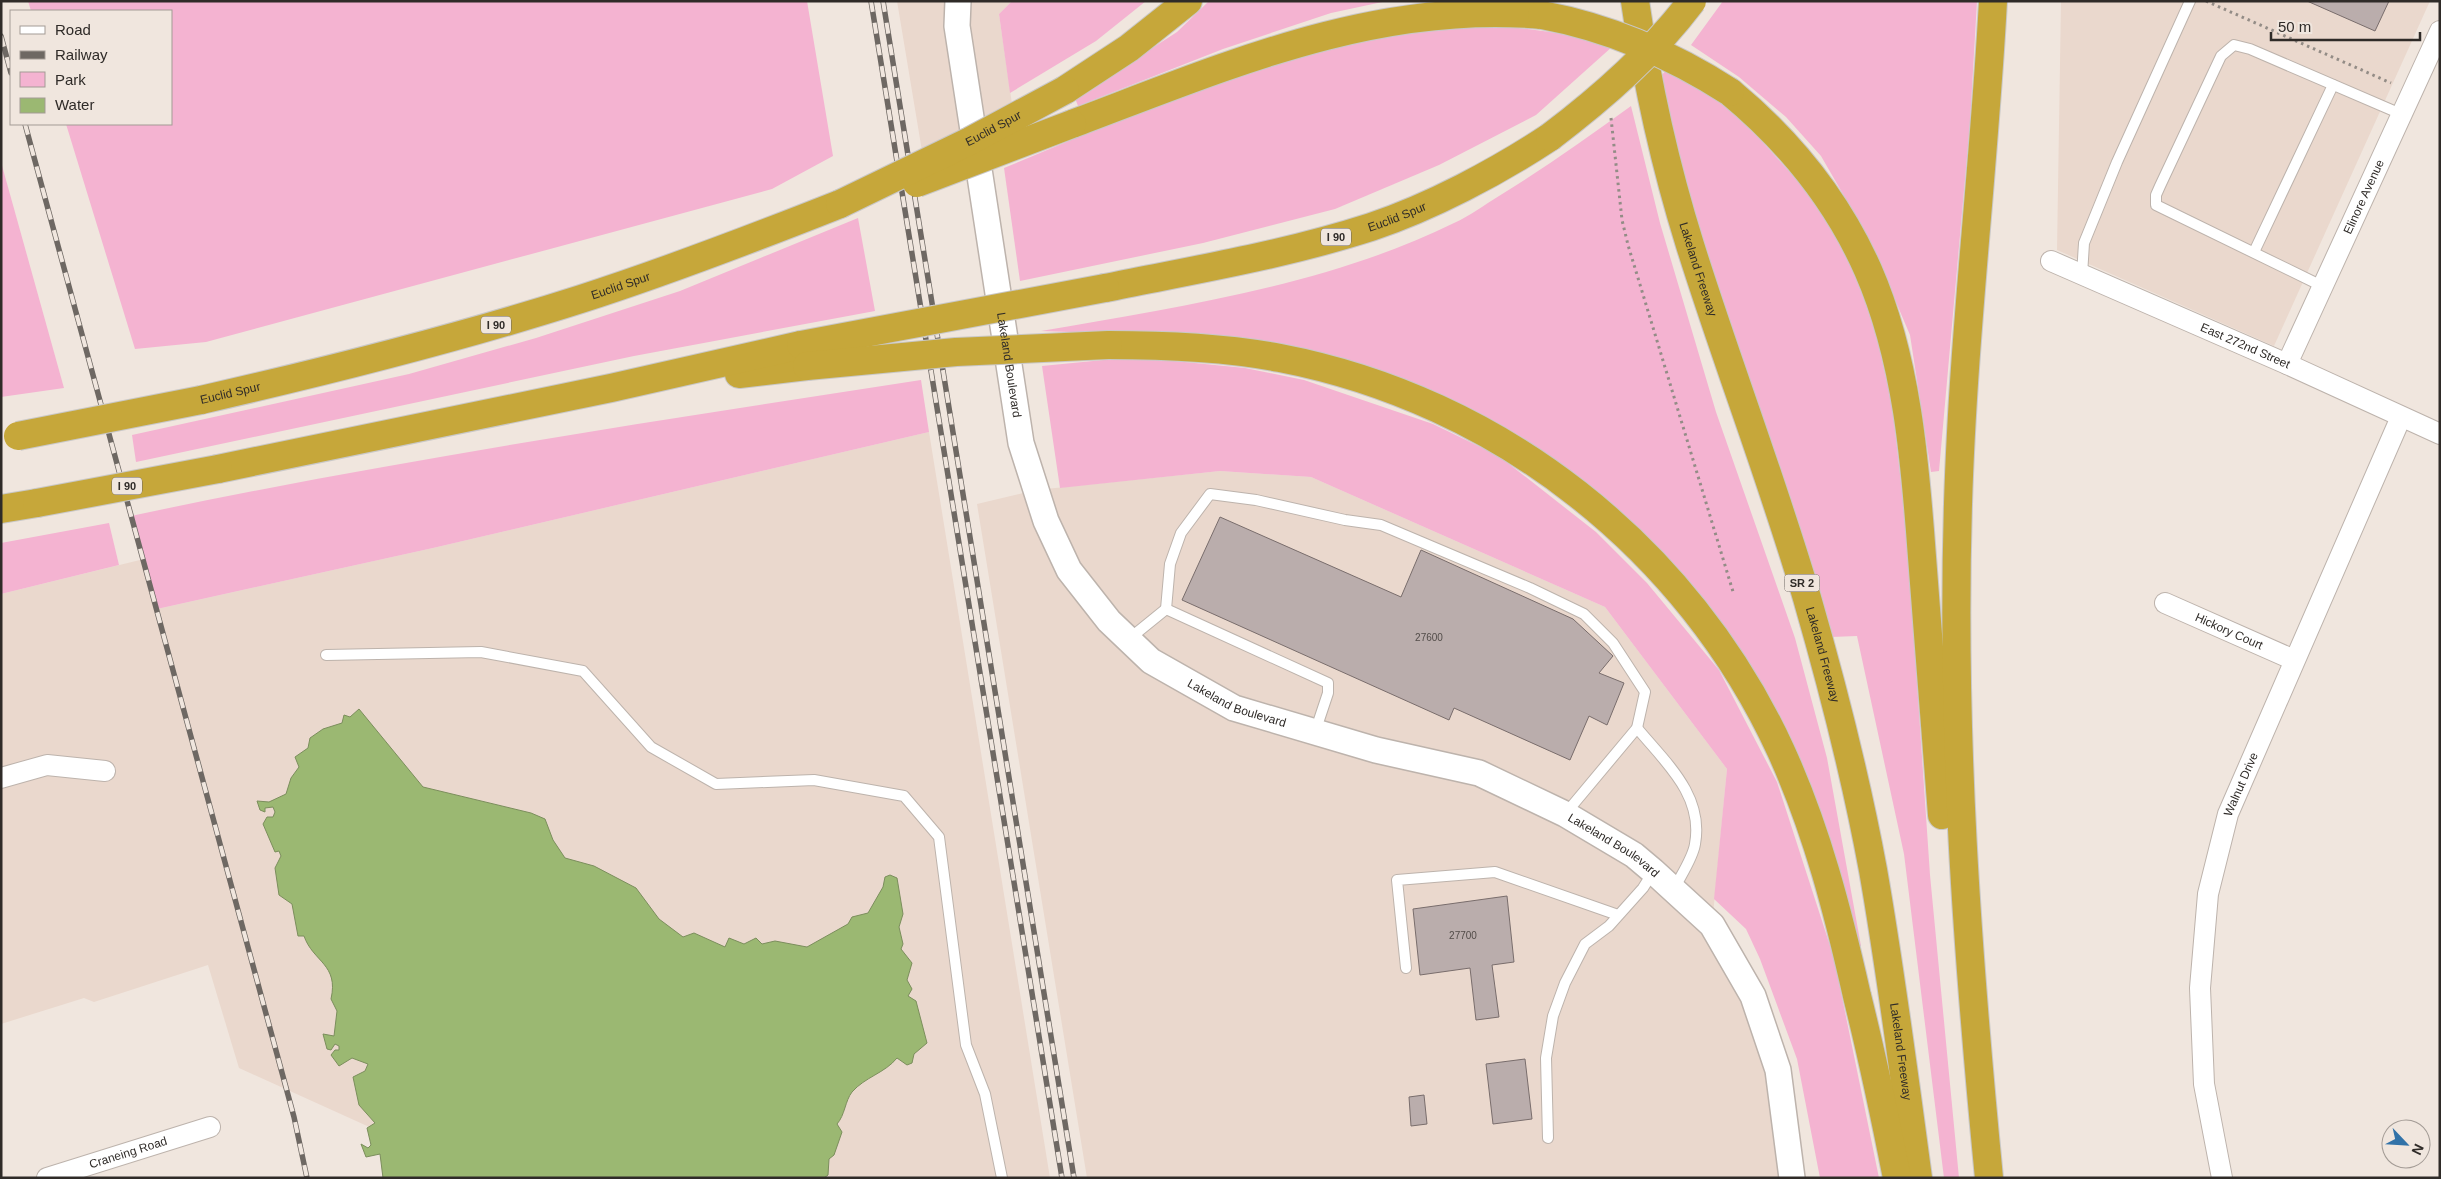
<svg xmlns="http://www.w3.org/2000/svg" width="2441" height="1179" font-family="Arial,sans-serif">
<rect width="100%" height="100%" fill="#f0e6de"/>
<!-- built -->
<g fill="#ead8cd">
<path d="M897,1h115l-13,13 15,104 -90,45z"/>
<path d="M2061,1h369l-156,345 -217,-96z"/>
<path d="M929,432l121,746h-568l-243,-110 -31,-103 -114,37 -10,-4 -83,26v-430l143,-35 13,50 276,-61z"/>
<path d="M1220,471l91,6 294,130 122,162 -15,156 41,71 39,182h-705l-110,-674 59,-14z"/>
</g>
<!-- green -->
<g fill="#f4b3d1">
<path d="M28,1h779l26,155 -61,33 -566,153 -71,7 -69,-225h105v-113h-140z"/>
<path d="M1012,1h134l-50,40 -86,52 -11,-79z"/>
<path d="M1209,1h178l-56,12 -108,36 -145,57 -3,-8 102,-66z"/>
<path d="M1723,1h254l-7,122 -31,348 -8,1 -21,-137 -40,-94 -49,-85 -35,-39 -47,-40 -48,-32z"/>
<path d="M1432,23c62,1 121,6 181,23l-77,69 -97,50 -104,44 -132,34 -183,38 -16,-113 79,-33 153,-58 103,-33z"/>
<path d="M1668,68l45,26 47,45 46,51 39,57 25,59 22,98 15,131 23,340 29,303h-15l-40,-324 -47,-218 -26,1 -129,-379 -43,-167 2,-15z"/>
<path d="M1631,106l29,117 56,189 79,226 32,120 34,188 -8,3 -46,-161 -173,-262 -303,-166 -52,-17 -62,-6 -176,-6c136,-24 288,-46 413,-108 16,-7 30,-18 45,-27 46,-28 89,-59 132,-90z"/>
<path d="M1,162l63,226 -63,9z"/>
<path d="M858,218l17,93 -241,45 -498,106 -4,-27 277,-61 127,-36 144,-47z"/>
<path d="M1134,357l111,11 59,12 129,44 66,32 97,76 51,51 72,87 58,112 57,176 45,220h-59l-23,-119 -37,-100 -14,-30 -32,-30 13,-130 -122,-162 -294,-130 -91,-6 -160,17 -18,-122z"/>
<path d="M921,380l8,52 -496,116 -276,61 -26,-93c262,-56 526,-95 790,-136z"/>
<path d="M109,523l10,42 -118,29v-51z"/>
</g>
<!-- water -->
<path fill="#9bb872" stroke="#7b8e5c" d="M359,709l64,78 108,26 14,6 8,21 12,18 29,8 42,22 23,31 24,18 11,-4 31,14 4,-9 15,6 12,-6 6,6 13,-3 32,6 41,-23 4,-7 16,-4 15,-26 2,-10 5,-2 7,3 6,36 -4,13 4,17 -2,5 11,14 -5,17 5,9 -4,7 8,5 11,42 -13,11 -2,9 -5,2 -10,-7c-12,15 -32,19 -45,34 -7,9 -7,23 -15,32l5,8 -8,23 -5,4 -1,16 -4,3h-441l-3,-24 -14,3 -5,-13 7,4 3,-3 -4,-17 8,-5 -16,-18 -6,-28 12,-6 3,-7 -16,-6 -13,8 -8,-11 4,-5h4v-4l-4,-2 -4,6 -4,-1 -4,-15 11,2 3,-25 -6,-12c8,-35 -18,-37 -27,-63h-6l-6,-32 -13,-9 -4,-27 6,-12 -2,-5 -4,1 -12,-28 4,-7h6l2,-5 -2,-5 -8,1v4l-5,-2 -3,-9 12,1 17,-8 5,-16 8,-11 -4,-10 13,-9 2,-10 13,-9 19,-6 2,-8 6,2z"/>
<!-- building -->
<g fill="#baadac" stroke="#796d6c">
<path d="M2307,1h82l-14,30z"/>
<path d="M1220,517l181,80 20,-47 152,69 40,37 -14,17 25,10 -17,42 -18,-9 -19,44 -116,-52 -5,12 -267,-120z"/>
<path d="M1507,896l7,66 -22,3 7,52 -23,3 -6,-52 -50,7 -7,-66z"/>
<path d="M1525,1059l7,60 -39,5 -7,-60z"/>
<path d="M1424,1095l3,29 -16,2 -2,-29z"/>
</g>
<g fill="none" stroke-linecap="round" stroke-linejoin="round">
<!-- service casing -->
<g stroke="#bdb3ac" stroke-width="12">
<g id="service">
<path d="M2254,252l79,-167"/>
<path d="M2082,275l2,-32 33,-81 73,-161"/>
<path d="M2322,286l-166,-81v-10l4,-9 61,-130 13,-11 16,4 151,65"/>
<path d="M1166,609l4,-45 11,-31 29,-39 46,6 89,20 36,5 149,63 54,26 29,29 32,49 -8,36 -71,85"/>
<path d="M1129,639l37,-30 162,74v10l-13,39"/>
<path d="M326,655l155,-3 102,19 68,76 65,37 98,-4 90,16 35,41 27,208 19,49 17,84"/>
<path d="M1637,728c28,34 67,67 58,116 -2,14 -14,31 -21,45"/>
<path d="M1406,968l-9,-88 98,-8 123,43"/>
<path d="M1548,1138l-2,-80 7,-42 12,-33 20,-39 24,-18 34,-38 10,-16"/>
</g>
</g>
<!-- minor casing -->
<g stroke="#bdb3ac" stroke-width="22">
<g id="minor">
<path id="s1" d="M2051,261l236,103 153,70"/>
<path id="s2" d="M2287,364l153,-333"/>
<path id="s3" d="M2165,603l129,57"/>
<path d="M1,778l46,-13 58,6"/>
<path id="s4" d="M47,1178l163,-51"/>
<path id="s5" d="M2222,1178l-18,-94 -4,-96 8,-94 20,-80 173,-397"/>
</g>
</g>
<!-- tertiary casing -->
<g stroke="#bdb3ac" stroke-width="28">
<g id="tertiary">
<path id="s6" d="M958,1l-1,25 64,417 25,78 23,49 40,51 42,40 83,47 142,42 103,23 86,41 69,41 19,16 59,54 41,71 25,74 14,108"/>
</g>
</g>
<!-- motorway casing -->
<g stroke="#c9c8c7" stroke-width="30">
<g id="motorway">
<path id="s7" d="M1635,1c12,83 30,164 55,244 37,118 82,234 117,353 26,90 49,180 66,272 18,102 31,205 45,308"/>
<path d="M1065,90l64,-42 59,-47"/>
<path d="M1730,92c59,49 107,108 138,178 39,89 47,191 54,287 7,86 13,172 20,258"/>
<path d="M1072,124c152,-57 303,-124 470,-109"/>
<path id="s8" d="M1105,288c89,-18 179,-33 266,-61 60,-20 126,-55 179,-90"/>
<path d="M1108,345c57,0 115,2 172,13 219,42 408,190 501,393 36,79 57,161 76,245 15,60 28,121 40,182"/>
<path d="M739,374l68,-8"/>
<path id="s9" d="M201,400c127,-29 255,-61 380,-101 87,-28 173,-61 259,-95"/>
<path d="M218,469l393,-81 190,-43"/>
<path d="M1,509l36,-6"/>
<path d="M1989,1178c-22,-227 -38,-446 -31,-674 5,-168 26,-335 35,-503"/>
</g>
</g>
<!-- path -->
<g stroke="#938c86" stroke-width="3" stroke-dasharray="2.5 4" stroke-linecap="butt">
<path d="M2206,1l185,82"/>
<path d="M1611,118l11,102 6,25 106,350"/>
</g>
<!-- service -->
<use href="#service" stroke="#fff" stroke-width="10"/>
<!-- minor -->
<use href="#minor" stroke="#fff" stroke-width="20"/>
<!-- tertiary -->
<use href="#tertiary" stroke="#fff" stroke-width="25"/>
<!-- motorway -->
<use href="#motorway" stroke="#c6a73a" stroke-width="28"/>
<!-- rail casing -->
<g stroke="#6e6863" stroke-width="5.5">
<g id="rail">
<path d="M871,1l191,1177"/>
<path d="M883,1l191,1177"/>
<path d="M1,36l10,37"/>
<path d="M25,124l269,993 13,61"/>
</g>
</g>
<!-- rail -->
<use href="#rail" stroke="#f0e6de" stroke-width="4" stroke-dasharray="11" stroke-linecap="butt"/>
<!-- motorway-bridge casing -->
<g stroke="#c9c8c7" stroke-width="30" stroke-linecap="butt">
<g id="motorway-bridge">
<path d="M1542,15c69,13 129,39 188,77"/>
<path d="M1550,137c53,-40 102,-83 142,-136"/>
<path d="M917,183l155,-59"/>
<path id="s10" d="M840,204l130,-63 95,-51"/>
<path d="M801,345l304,-57"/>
<path d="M807,366l149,-14 152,-7"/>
<path d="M18,436l183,-36"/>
<path d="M37,503l181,-34"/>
</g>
</g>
<!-- motorway-bridge -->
<use href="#motorway-bridge" stroke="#c6a73a" stroke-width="28"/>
</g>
<g text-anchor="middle" stroke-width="4" stroke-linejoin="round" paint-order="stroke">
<!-- number labels -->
<g font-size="10" fill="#524c49">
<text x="1429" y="641">27600</text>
<text x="1463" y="939">27700</text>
</g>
<!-- shield labels -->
<g fill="#f0e6de" stroke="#69635f" stroke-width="1">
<rect x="1321" y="228.5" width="30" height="17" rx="4"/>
<rect x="481" y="316.5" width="30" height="17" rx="4"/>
<rect x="112" y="477.5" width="30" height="17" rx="4"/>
<rect x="1784.5" y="574.5" width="35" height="17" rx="4"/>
</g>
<g font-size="11" font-weight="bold" fill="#2f2b28">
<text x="1336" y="241">I 90</text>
<text x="496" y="329">I 90</text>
<text x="127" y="490">I 90</text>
<text x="1802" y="587">SR 2</text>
</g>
<!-- street labels -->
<g font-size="12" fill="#2f2b28" stroke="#f0e6de">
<text dy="4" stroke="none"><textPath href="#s10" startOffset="171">Euclid Spur</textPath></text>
<text dy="4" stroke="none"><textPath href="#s2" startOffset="184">Elinore Avenue</textPath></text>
<text dy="4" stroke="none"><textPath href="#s8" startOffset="301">Euclid Spur</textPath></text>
<text dy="4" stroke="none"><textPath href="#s7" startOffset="276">Lakeland Freeway</textPath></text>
<text dy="4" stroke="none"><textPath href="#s9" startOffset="435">Euclid Spur</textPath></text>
<text dy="4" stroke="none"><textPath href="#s1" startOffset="212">East 272nd Street</textPath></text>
<text dy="4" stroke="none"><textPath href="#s6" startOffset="368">Lakeland Boulevard</textPath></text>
<text dy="4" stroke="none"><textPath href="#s9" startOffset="30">Euclid Spur</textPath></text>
<text dy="4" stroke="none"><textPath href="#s3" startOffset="70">Hickory Court</textPath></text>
<text dy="4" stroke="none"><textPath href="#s7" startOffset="681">Lakeland Freeway</textPath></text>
<text dy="4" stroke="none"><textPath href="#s6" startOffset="802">Lakeland Boulevard</textPath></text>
<text dy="4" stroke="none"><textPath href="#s5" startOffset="401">Walnut Drive</textPath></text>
<text dy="4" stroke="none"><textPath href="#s6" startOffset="1208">Lakeland Boulevard</textPath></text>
<text dy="4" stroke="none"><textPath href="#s7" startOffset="1086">Lakeland Freeway</textPath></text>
<text dy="4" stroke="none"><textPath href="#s4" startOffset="85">Craneing Road</textPath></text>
</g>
</g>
<!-- border -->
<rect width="2441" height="1179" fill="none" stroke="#2f2b28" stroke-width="5"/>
<!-- legend -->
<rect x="10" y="10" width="162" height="115" fill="#f0e6de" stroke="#a39b95"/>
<rect x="20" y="26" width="25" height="8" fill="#ffffff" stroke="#a39b95"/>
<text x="55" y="35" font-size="15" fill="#2f2b28">Road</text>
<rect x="20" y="51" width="25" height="8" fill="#6e6863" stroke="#a39b95"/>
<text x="55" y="60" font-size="15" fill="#2f2b28">Railway</text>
<rect x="20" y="72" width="25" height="15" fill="#f4b3d1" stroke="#a39b95"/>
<text x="55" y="85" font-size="15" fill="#2f2b28">Park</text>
<rect x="20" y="98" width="25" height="15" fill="#9bb872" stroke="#a39b95"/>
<text x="55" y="110" font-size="15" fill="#2f2b28">Water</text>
<!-- north arrow -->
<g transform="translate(2406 1144) rotate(115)"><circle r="24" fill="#f0e6de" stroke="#a39b95"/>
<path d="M0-4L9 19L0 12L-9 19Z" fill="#3172a8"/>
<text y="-8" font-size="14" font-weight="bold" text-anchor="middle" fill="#2f2b28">N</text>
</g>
<!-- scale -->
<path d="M2271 32v8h149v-8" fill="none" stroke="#2f2b28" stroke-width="2.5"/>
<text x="2278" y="32" font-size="15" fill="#2f2b28" stroke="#f0e6de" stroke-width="4" paint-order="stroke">50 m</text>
</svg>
